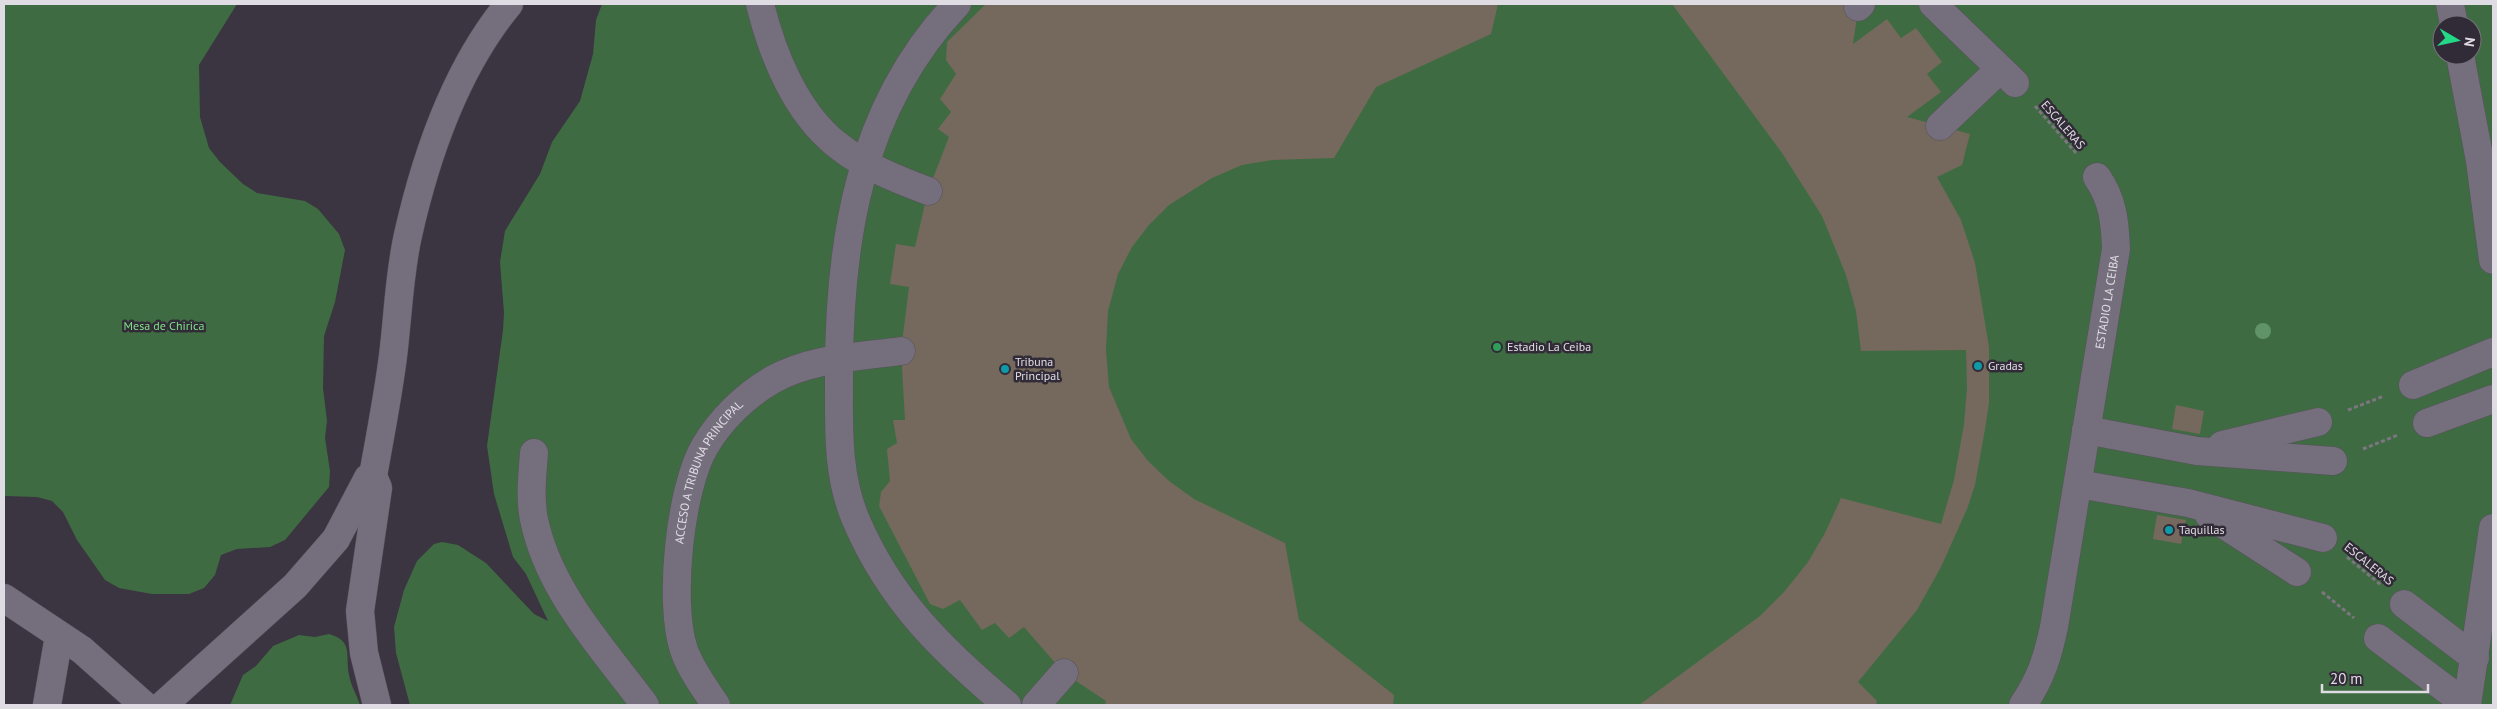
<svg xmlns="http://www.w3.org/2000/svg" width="2497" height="709" font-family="'PT Sans',sans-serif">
<rect width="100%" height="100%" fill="#3b3441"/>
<!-- green -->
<g fill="#3f6b42" fill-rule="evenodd">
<path d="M4,4h233l-38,61 1,52 9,31 11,14 23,22 14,9 48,8 13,8 21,25 6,16 -10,52 -11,34 -1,52 4,33 -2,17 5,33 -1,16 -44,53 -15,7 -33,2 -16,6 -6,20 -11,13 -15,6h-37l-33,-6 -14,-8 -28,-40 -14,-28 -11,-11 -15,-4 -33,-1z"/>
<path d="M602,4h1891v701h-2083l-14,-52 -2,-26 10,-37 13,-29 17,-17 8,-2 16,3 28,18 48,51 14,7 -22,-47 -13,-17 -19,-63 -7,-48 16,-116 1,-17 -4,-51 5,-31 35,-57 12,-32 28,-41 13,-47 3,-34zM2442,25h30v30h-30z"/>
<path d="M329,634c25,7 16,22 20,41 2,11 8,20 11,30h-130l13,-30 13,-9 17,-20 26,-11 16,2z"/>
</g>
<!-- building -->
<g fill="#74695c">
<path d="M986,4h512l-7,30 -115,53 -42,71 -62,2 -30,5 -30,13 -43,27 -20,20 -17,22 -14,27 -10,37 -2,39 3,37 22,52 17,22 21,20 25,18 91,44 14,77 95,75 -1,10h-288l1,-4 -42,-28 -40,-46 -15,11 -14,-15 -13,7 -22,-30 -17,9 -13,-5 -51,-98 2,-14 9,-11 -3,-32 10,-6 -4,-23h12l-4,-69 8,-64 -19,-3 6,-40 19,3 13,-56 21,-54 -11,-8 13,-17 -11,-13 16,-25 -10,-14 1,-18z"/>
<path d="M1672,4h187l-6,40 34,-25 14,19 15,-10 26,34 -15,12 14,18 -34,25 63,17 -8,31 -25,12 24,43 14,43 14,84v56l-4,26 -10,56 -8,24 -26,58 -24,43 -59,72 19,19 -1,4h-237l121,-89 24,-24 24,-30 17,-29 16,-35 100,26 13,-44 10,-56 3,-36 -1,-38 -105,1 -5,-40 -10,-36 -24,-59 -40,-63z"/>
<path d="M2176,405l28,6 -4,23 -28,-5z"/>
<path d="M2157,515l29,5 -5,24 -28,-5z"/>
</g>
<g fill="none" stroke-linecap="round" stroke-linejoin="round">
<!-- minor casing -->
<g stroke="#57525c" stroke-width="29">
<g id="minor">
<path d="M760,4c12,49 35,107 76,140 27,22 60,35 92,47"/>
<path d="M957,4c-99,104 -119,240 -118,379 0,46 -2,93 17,137 34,80 86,130 151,185"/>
<path d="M1933,4l82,79"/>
<path d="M2450,4l4,21"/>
<path d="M1858,7l3,-3"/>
<path d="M2460,55l20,106 13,99"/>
<path d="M1940,126l60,-57"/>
<path d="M2413,385l80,-33"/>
<path d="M2427,423l66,-24"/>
<path d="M2086,430l111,21 136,10"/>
<path d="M2222,445l96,-23"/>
<path d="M534,453c-2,25 -5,51 2,75 17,68 69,123 109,177"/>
<path d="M373,476l5,12 -18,123 4,42 13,52"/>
<path d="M2078,484l110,19 135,35"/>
<path d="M2209,515l88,57"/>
<path d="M4,598l78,52 62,55"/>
<path d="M2404,604l71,54"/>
<path d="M2378,638l89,67"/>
<path d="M47,705l12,-69"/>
<path d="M163,705l132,-119 41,-47 32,-61 5,-2c7,-40 15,-80 20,-120 5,-40 6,-81 15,-121 18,-80 48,-167 101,-231"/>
<path id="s1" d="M716,705c-11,-16 -26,-37 -32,-55 -16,-47 -4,-162 21,-204 16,-27 41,-51 67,-66 39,-22 86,-23 129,-29"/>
<path d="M1036,705l28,-32"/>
<path id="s2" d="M2023,705c18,-27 24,-46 31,-78l62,-378c-1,-27 -3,-49 -19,-72"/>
<path d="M2467,705l26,-177"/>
</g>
</g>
<!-- path -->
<g stroke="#7c7681" stroke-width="3" stroke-dasharray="4 2.5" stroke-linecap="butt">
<path d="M2035,106l41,47"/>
<path d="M2348,410l36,-14"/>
<path d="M2363,449l35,-14"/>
<path d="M2347,557l34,28"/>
<path d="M2322,592l32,26"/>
</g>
<!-- minor -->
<use href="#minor" stroke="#756e7c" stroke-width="28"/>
</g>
<!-- trees -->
<circle fill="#609468" cx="2263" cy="331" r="8"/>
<!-- markers -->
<circle fill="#2e9e5b" stroke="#312a37" stroke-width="2" cx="1497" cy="347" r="5"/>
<g fill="#0f9aa8" stroke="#312a37" stroke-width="2">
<circle cx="1978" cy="366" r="5"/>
<circle cx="1005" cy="369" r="5"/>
<circle cx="2169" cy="530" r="5"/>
</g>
<g text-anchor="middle" stroke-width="5" stroke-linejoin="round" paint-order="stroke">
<!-- street labels -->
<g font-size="12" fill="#e0dce4" stroke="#312a37">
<text transform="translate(2063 125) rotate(49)" y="4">ESCALERAS</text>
<text dy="4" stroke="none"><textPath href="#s2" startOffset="414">ESTADIO LA CEIBA</textPath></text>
<text dy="4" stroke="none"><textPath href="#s1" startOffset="250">ACCESO A TRIBUNA PRINCIPAL</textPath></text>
<text transform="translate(2369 564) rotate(39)" y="4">ESCALERAS</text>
</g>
<!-- park labels -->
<g font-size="12" fill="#7fe287" stroke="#312a37">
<text x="164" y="330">Mesa de Chirica</text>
</g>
<!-- poi labels -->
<g font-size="12" fill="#e0dce4" stroke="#312a37" text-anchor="start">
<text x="1507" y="351">Estadio La Ceiba</text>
<text x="1015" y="366">Tribuna<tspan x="1015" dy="14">Principal</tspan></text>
<text x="1988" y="370">Gradas</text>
<text x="2179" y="534">Taquillas</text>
</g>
</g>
<!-- border -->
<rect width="2497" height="709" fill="none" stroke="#e0dce4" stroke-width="10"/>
<!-- north arrow -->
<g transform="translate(2457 40) rotate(99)"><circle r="24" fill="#312a37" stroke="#77717c"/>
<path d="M0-4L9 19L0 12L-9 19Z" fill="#23d886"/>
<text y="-8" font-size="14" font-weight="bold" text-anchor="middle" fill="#e0dce4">N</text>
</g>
<!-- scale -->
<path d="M2322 684v8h106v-8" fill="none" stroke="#e0dce4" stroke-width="2.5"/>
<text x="2330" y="684" font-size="15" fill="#e0dce4" stroke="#312a37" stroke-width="4" paint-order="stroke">20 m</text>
</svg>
